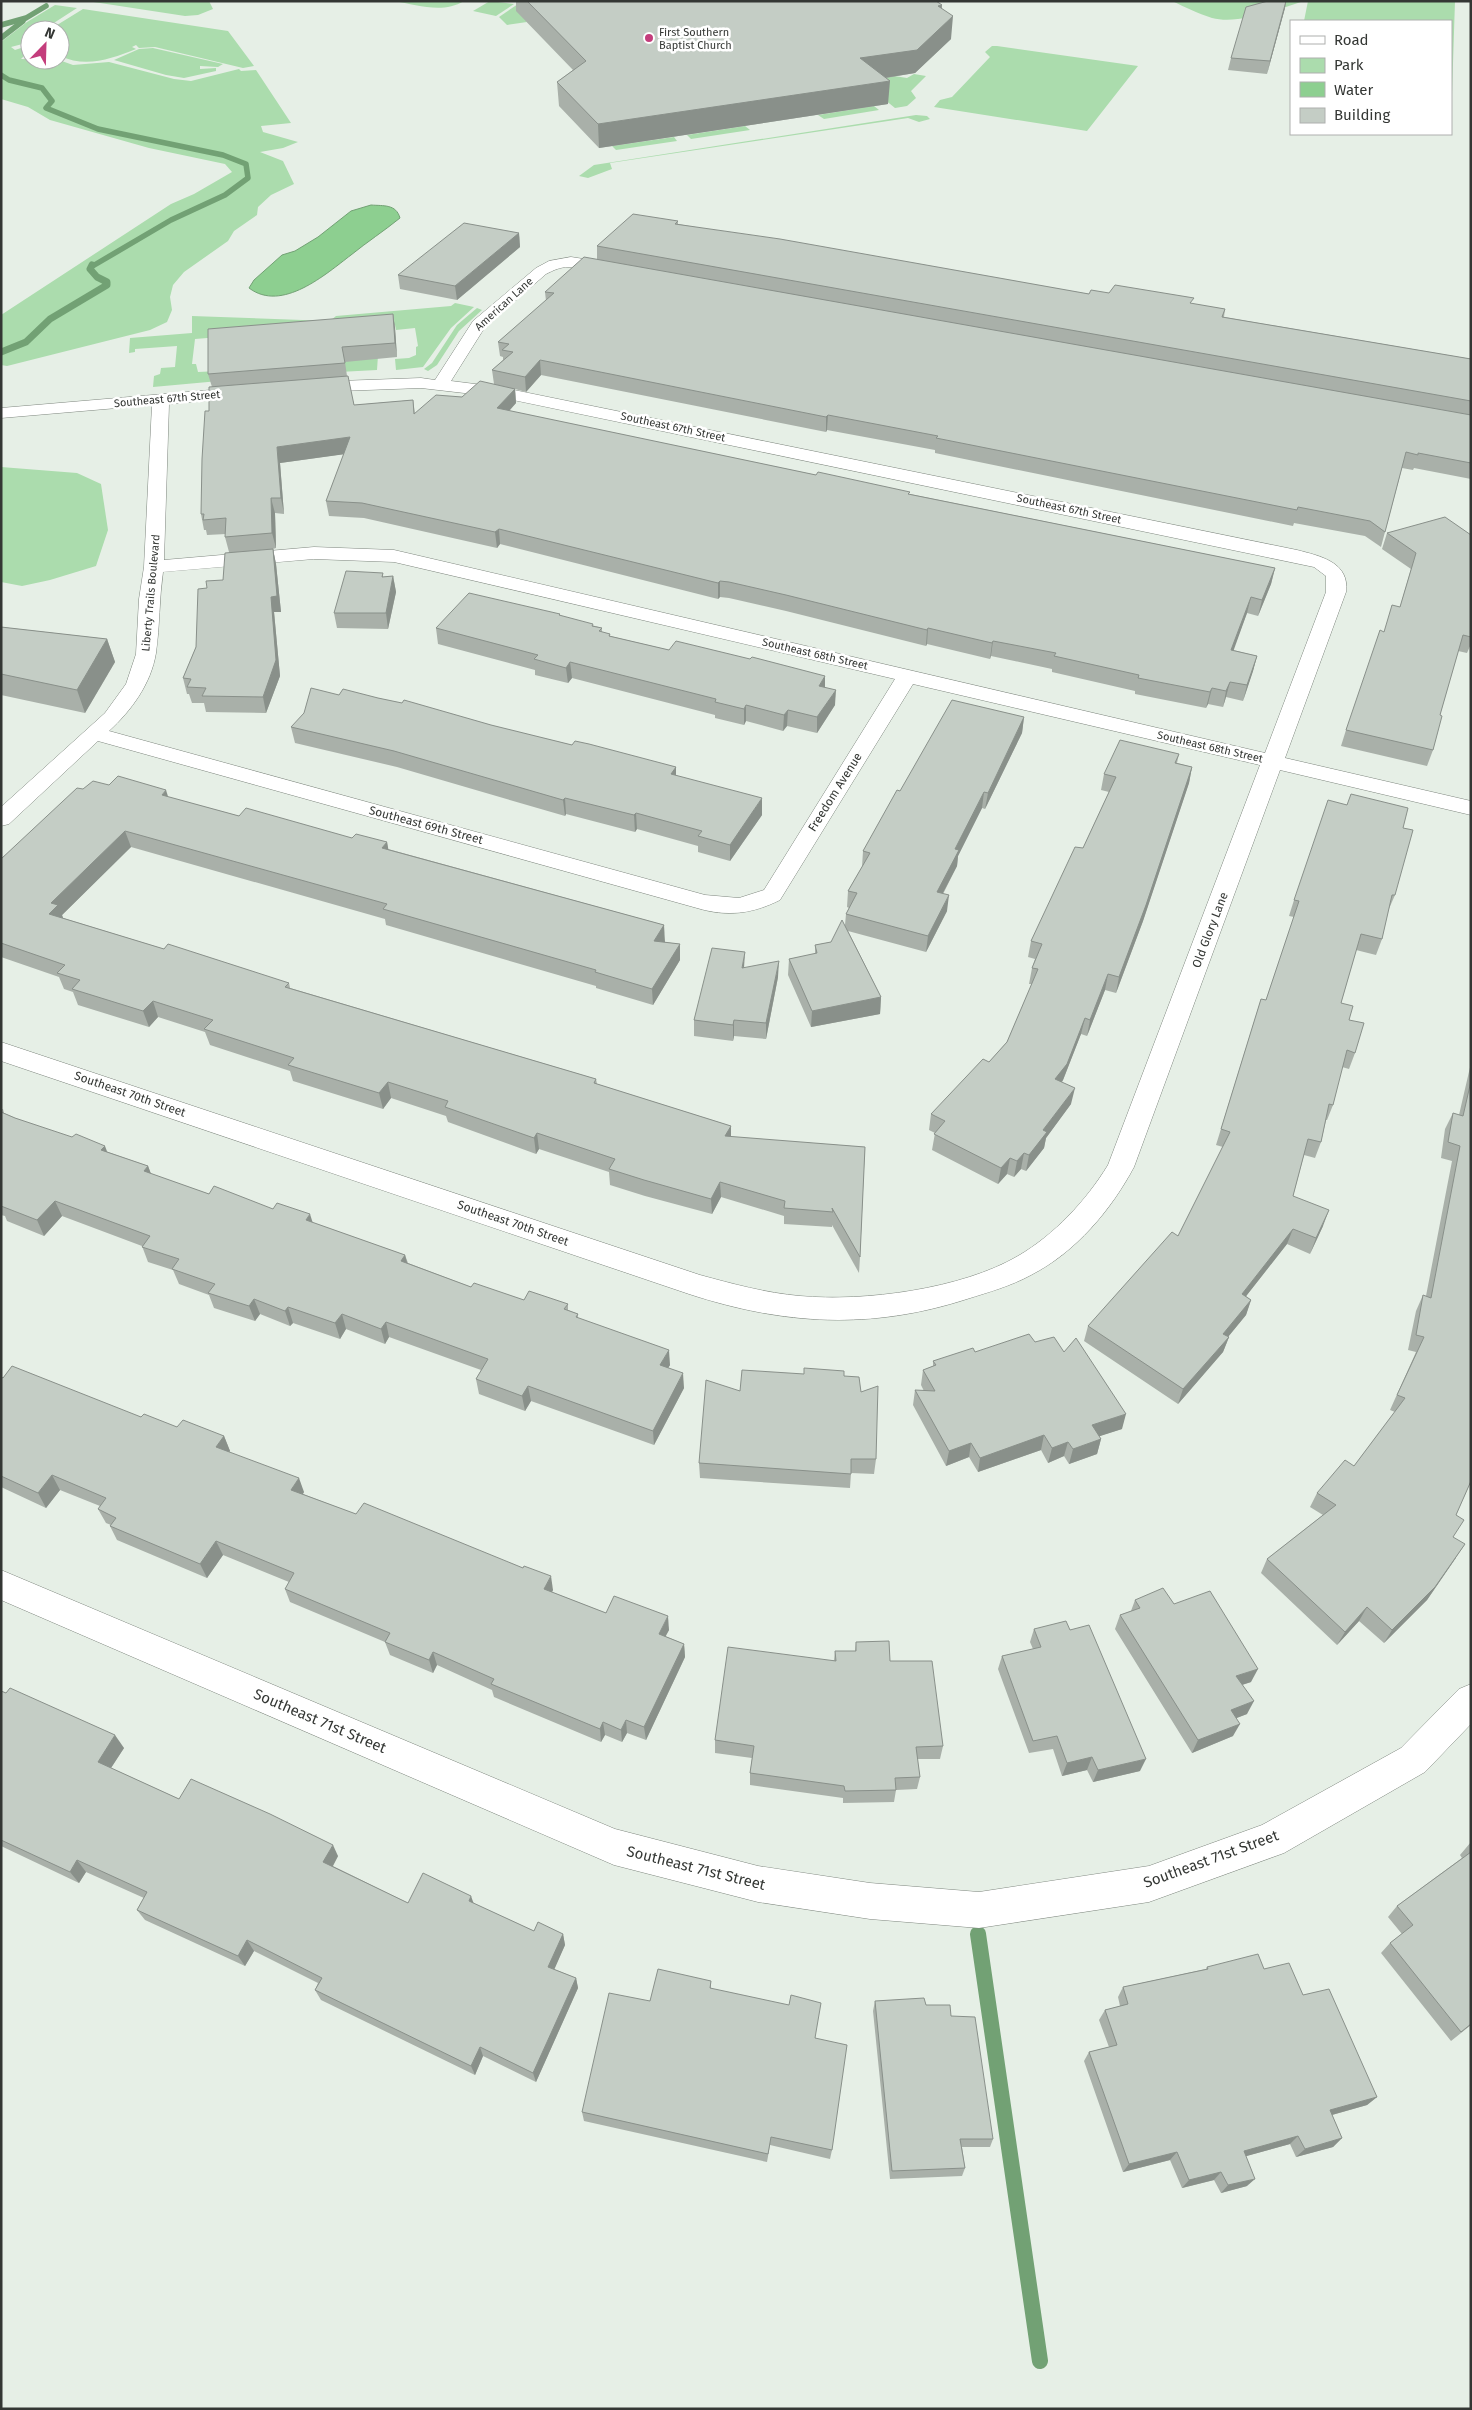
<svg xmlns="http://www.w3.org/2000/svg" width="1472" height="2410" viewBox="0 0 1472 2410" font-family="'Fira Sans',sans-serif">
<rect width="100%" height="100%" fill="#e6efe6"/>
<g fill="#abdcad">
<polygon points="87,1 209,1 213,9 198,15 185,16"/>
<path d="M394,1H464C443,14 417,5 394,1Z"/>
<polygon points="490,1 514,4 496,16 473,11"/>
<path d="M1172,1H1304C1279,9 1239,25 1212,18C1199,14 1185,7 1172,1Z"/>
<polygon points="1308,1 1455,1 1452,94 1451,21 1304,21"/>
<polygon points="518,4 527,22 507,25 499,17"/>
<polygon points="55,5 77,8 43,30 30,30 30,42 11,47 15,50 30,45 30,57 25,55 21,59 59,60 73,65 109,62 174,79 191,81 239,69 241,71 256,70 291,123 261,126 263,132 298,142 283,148 260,152 283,161 294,184 271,195 258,207 257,215 234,231 228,241 184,272 173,285 170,297 172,310 167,322 150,330 7,366 1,365 1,315 171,204 194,194 232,172 225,164 149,148 50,120 28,107 1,99 1,42 27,22"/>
<path d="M83,9L228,31L254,66L243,68L155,47L139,48L136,45L132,47L136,49C111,59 86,68 60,56V30H49Z"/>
<polygon points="992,46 997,46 1138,66 1087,131 934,107 940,100 952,97 990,57 985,52"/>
<polygon points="153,48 223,64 218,67 200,66 200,69 216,68 216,71 184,78 166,75 114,60 139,49"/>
<polygon points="875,73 907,78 914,74 926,76 911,91 916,98 907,106 895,108 863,82"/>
<polygon points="874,106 879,110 824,119 818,115"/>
<polygon points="916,115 927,116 930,119 919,122 908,118 610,163 612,169 588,178 579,176 594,165"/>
<polygon points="745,126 750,130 691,139 687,135"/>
<polygon points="674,137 677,141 616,150 612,146"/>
<polygon points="455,303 474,307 451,328 423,367 396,370 395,359 409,358 416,355 416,347 418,346 415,328 396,330 395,325 380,326 377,370 339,372 339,362 356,360 220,337 195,339 192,364 196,364 198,372 219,371 219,381 153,387 154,376 160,374 161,368 175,367 177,346 135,349 135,352 129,353 130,338 192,333 192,316 330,321 336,316 451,306"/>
<polygon points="477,308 482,310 459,331 437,365 428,371 424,369 432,363 457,325"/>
<polygon points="1,467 77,473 101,484 108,530 96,566 50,580 22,586 1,582"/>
</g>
<path fill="#8dcf90" stroke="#72a174" d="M371,205C384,206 396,204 400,218C384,231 367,242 351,255C326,274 282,313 249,288L254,280L282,255L295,251L318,237L351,211Z"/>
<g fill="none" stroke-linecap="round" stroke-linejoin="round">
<g stroke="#72a174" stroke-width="5.5">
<polyline points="1,25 26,18 46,6"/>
<polyline points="1,38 23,21"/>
<polyline points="1,75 9,80 42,88 52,101 46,108 98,129 223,155 246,164 248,178 225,195 171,220 91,267"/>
</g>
<polyline stroke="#72a174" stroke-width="7" points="1,352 26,342 50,319 107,285 107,282 97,277 90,269 92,265"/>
<polyline stroke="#72a174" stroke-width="16" points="978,1934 1040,2361"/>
<g stroke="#7f877f" stroke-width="1">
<g id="minor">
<path d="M571,257L616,264L624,269C616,279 582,266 569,267C560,267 554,270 546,274L485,327L451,381L499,387L1297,550C1320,556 1350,562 1346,592L1285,758L1471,801V815L1280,770L1134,1167C1111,1210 1076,1252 1031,1275C1011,1286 989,1292 967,1299C871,1330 784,1325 689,1294L1,1061V1042L700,1275C733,1284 766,1293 800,1296C864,1302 962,1289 1018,1256C1054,1235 1086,1201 1108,1165L1260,765L913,684L780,900C752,914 727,917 697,908L98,741L9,824L1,826V807L105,713L126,684L136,654L139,599L144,567L152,405L1,418V408L246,387L252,388L254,392L252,396L169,404L164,560L314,547L394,550L1265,753L1326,592V576L1314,567L499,397L421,388L312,392L306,391L304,387L306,383L312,382L421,378L435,380L473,321L536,268L549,261ZM314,559L394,562L895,679L764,890L739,898L705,895L109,731C131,711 151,684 156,653C160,626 159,599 163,572Z"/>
<polygon points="1,1570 615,1829 758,1866 870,1883 979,1892 1149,1866 1262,1825 1401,1748 1459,1689 1471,1684 1471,1724 1425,1772 1284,1853 1149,1902 979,1928 870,1919 758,1902 614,1865 1,1600"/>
</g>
</g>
<use href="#minor" fill="#fff" fill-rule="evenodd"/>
</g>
<g fill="#a9b0a9">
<polygon points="516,1 936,1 942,8 951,39 915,73 886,78 888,104 599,148 559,106 557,82 573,70 516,11"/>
<polygon points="1285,8 1267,74 1228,70 1231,58"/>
<polygon points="678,221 678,224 1089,294 1109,293 1192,304 1225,309 1224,317 1471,359 1471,479 1414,468 1413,470 1402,468 1381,547 1365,536 1294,523 1293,526 935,453 935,450 827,430 826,432 541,375 526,392 515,389 516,403 509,411 816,475 1275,568 1271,584 1258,616 1247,613 1233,650 1257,656 1253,671 1243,701 1226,697 1223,707 1208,704 1206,708 1135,694 1135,691 1052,672 1052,669 991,656 990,659 927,644 926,646 786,611 729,598 720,597 718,599 500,544 497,548 364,518 329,516 326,501 344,454 280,463 284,514 275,513 276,548 273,549 276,564 281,612 274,612 280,676 266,713 206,712 204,703 192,703 189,694 187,694 183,678 196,647 207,588 223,580 229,552 225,537 226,534 207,535 206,530 204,530 201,514 209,411 212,387 208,374 393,314 395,328 397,357 345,362 347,376 354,405 413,400 415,414 462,397 494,384 492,370 503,360 503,357 500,356 498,342 546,301 545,292 597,260 597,246"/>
<polygon points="519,233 520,247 457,300 400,289 398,275"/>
<polygon points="1387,533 1471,535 1471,644 1467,653 1458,651 1440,715 1433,750 1427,766 1341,746 1346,730 1384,632 1400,607 1411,569 1382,549"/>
<polygon points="383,573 383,577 393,576 396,592 388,629 337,628 334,613"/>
<polygon points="560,616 602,628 602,632 610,634 610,636 825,687 835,705 817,733 787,726 783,731 746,721 744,725 715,718 715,715 572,678 568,683 535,675 535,670 438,644 436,628"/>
<polygon points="1,627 107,639 115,662 85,713 1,695"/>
<polygon points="339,695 378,698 572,745 676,767 676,775 762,815 730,861 698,852 698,846 637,829 635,832 566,814 565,816 397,767 295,743 291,727"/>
<polygon points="1024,717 1022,733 985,809 982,808 958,856 957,866 943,894 947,911 926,952 848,931 881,997 880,1014 811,1027 788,975 789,959 815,954 815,945 831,942 845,925 846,914 849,908 847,907 848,891 862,867 863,851 900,791"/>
<polygon points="1179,754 1177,763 1192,767 1189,783 1143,921 1116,993 1105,990 1087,1036 1081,1034 1063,1080 1062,1082 1071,1104 1046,1138 1044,1148 1026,1171 1021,1169 1014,1177 1007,1174 998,1184 932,1150 935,1133 929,1130 931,1114 989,1062 1007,1042 1032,984 1029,984 1032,968 1035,959 1028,957 1031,941 1083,848 1109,792 1101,790 1104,774"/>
<polygon points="83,789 168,797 239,816 352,838 387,842 388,849 664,925 664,942 680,944 680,960 653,1005 596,988 596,986 386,925 385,919 131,847 62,915 63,918 164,949 289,983 290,988 596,1079 597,1084 731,1126 731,1137 865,1147 860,1257 859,1273 832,1225 832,1227 784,1224 784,1216 721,1197 712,1214 645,1196 610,1185 609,1172 539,1149 536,1154 448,1122 446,1116 391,1098 383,1109 293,1081 290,1071 210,1045 205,1032 158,1017 149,1027 78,1005 73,992 64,989 59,977 1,957 1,859"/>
<polygon points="1347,805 1403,828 1395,895 1388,911 1382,939 1376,955 1356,950 1341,1003 1349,1020 1355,1053 1349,1069 1342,1067 1333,1105 1327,1120 1326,1120 1321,1142 1315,1158 1304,1155 1293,1196 1323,1226 1310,1254 1287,1244 1246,1296 1251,1300 1246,1315 1228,1337 1229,1337 1223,1352 1178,1404 1084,1341 1088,1326 1178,1236 1223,1147 1216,1145 1261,999 1266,1000 1294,917 1289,916 1294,900"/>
<polygon points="778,977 766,1039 734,1036 733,1041 694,1036 694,1020"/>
<polygon points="1471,1063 1471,1481 1456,1515 1453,1537 1456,1558 1427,1600 1384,1643 1359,1621 1337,1645 1261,1573 1267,1559 1323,1515 1310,1507 1317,1493 1354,1466 1395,1412 1390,1410 1416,1352 1408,1350 1416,1311 1423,1295 1426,1296 1452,1161 1441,1158 1445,1129 1453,1113 1459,1115"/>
<polygon points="1,1109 3,1109 4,1113 15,1118 108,1152 148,1166 151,1174 209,1194 273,1209 405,1255 408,1263 471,1287 524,1300 568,1304 568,1310 578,1314 578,1318 670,1365 668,1368 684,1388 654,1445 531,1401 525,1411 479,1394 476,1379 481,1370 389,1337 385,1344 346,1329 340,1339 293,1323 290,1326 260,1314 255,1321 214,1308 209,1295 179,1284 173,1270 148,1262 142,1246 62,1216 44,1236 7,1221 5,1216 1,1215"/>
<polygon points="1035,1342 1064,1352 1122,1429 1099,1436 1101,1439 1097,1454 1069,1464 1064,1456 1048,1463 1041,1450 978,1472 969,1457 946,1466 913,1405 915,1390 924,1391 921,1385 923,1370 933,1366 933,1361 975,1352"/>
<polygon points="844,1376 861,1392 876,1459 874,1474 851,1473 850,1488 700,1478 699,1463 740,1391"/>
<polygon points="1,1377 141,1417 177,1427 224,1436 230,1451 229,1452 304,1492 303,1494 553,1590 552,1592 606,1613 669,1630 665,1636 684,1644 685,1657 646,1740 627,1733 622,1742 605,1735 601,1742 494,1697 492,1690 437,1665 433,1673 390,1655 385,1642 290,1602 285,1589 289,1582 223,1555 207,1578 117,1540 110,1526 111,1525 106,1523 98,1509 100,1506 60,1490 46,1508 1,1487"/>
<polygon points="1135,1600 1174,1604 1251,1682 1242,1685 1247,1714 1236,1718 1233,1736 1192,1753 1115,1629 1120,1615 1131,1611"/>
<polygon points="1034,1629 1070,1630 1140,1771 1093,1782 1087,1770 1062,1776 1053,1749 1029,1753 998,1669 1002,1656 1033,1649 1030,1642"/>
<polygon points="856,1642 890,1661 943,1746 940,1759 917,1759 920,1777 917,1789 896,1790 894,1802 843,1803 843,1798 750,1785 750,1773 752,1758 715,1753 715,1740 834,1660 835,1651 855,1651"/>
<polygon points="1,1691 124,1748 111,1768 179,1799 338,1856 333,1866 408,1903 473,1903 534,1931 563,1934 565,1945 554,1969 576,1978 578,1988 536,2082 483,2056 475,2075 321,2000 315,1990 318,1983 254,1951 245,1966 145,1920 137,1910 144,1898 86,1872 79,1883 1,1846"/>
<polygon points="1471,1842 1471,2025 1451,2041 1381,1953 1390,1943 1402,1934 1388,1917 1397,1906 1462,1858 1460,1855"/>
<polygon points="1207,1967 1264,1969 1303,1995 1377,2097 1367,2105 1332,2115 1342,2138 1333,2147 1296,2157 1290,2144 1246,2156 1247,2186 1221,2193 1214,2180 1182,2188 1170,2160 1123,2172 1084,2061 1089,2052 1109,2047 1099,2020 1105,2010 1120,2006 1118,1997 1123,1987 1206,1969"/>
<polygon points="711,1981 711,1988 816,2038 832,2150 830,2159 770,2145 767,2162 584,2121 582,2112 650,2001"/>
<polygon points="875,2001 926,2005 951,2016 993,2139 990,2147 962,2147 965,2168 962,2176 890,2179 873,2011"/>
</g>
<g fill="#89908a">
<polygon points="1286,1 1285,8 1267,74 1270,61"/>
<polygon points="942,5 940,28 953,16 951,39 915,73 859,82 860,58 938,6"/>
<polygon points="890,81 888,104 599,148 598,124"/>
<polygon points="519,233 520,247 457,300 455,286"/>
<polygon points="393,314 395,328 397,357 395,343"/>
<polygon points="540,360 541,375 526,392 525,377"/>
<polygon points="515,389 516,403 498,423 497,408"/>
<polygon points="828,415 827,430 826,432 826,417"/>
<polygon points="350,437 353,453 280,463 284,514 281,498 277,447"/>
<polygon points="271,498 275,513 276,548 272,533"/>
<polygon points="499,529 500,544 497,548 495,532"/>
<polygon points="273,549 276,564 281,612 274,612 280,676 266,713 263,697 271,597"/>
<polygon points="1275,568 1271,584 1258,616 1262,600"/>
<polygon points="393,576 396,592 388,629 386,613"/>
<polygon points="720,581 720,597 718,599 718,583"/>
<polygon points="1251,597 1247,613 1228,666 1231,650"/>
<polygon points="928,628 927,644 926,646 927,630"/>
<polygon points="107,639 115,662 85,713 77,690"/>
<polygon points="993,641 991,656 990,659 992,643"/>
<polygon points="1257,656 1253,671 1243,701 1247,685"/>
<polygon points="570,662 572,678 568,683 566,668"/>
<polygon points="825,676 825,692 819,686"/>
<polygon points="1230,682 1226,697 1223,707 1226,691"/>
<polygon points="1212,688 1208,704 1206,708 1210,692"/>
<polygon points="836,690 835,705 817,733 817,717"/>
<polygon points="746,705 746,721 744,725 744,709"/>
<polygon points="788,710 787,726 783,731 784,715"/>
<polygon points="1024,717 1022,733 985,809 988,793"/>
<polygon points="676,767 676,783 671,774"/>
<polygon points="1192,767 1189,783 1143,921 1116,993 1119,977"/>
<polygon points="166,790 171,806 162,795"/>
<polygon points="984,792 982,808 958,856 957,866 935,908 937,892 955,849"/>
<polygon points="565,798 566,814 565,816 563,800"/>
<polygon points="762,798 762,815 730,861 730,845"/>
<polygon points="636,813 637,829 635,832 634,815"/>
<polygon points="125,831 131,847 62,915 64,921 49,914 51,903"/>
<polygon points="387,842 390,858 382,848"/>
<polygon points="949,895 947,911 926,952 928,936"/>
<polygon points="664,925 665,942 654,957 654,941"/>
<polygon points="680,944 680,960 653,1005 652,989"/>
<polygon points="745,952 744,968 742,968"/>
<polygon points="779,961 778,977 766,1039 766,1023"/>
<polygon points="1108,974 1105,990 1087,1036 1090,1020"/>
<polygon points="881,997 880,1014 811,1027 812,1011"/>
<polygon points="153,1001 158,1017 149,1027 143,1011"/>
<polygon points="1085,1018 1081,1034 1063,1080 1052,1095 1055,1079"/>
<polygon points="734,1020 734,1036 733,1041 733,1025"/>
<polygon points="388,1082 391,1098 383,1109 379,1093"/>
<polygon points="1075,1088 1071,1104 1046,1138 1044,1148 1026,1171 1029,1155 1043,1130"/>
<polygon points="731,1126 731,1142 725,1136"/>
<polygon points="537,1133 539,1149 536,1154 534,1138"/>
<polygon points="105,1146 111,1162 101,1150"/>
<polygon points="1024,1153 1021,1169 1014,1177 1017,1161"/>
<polygon points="1010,1158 1007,1174 998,1184 1001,1168"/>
<polygon points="148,1166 154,1182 144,1171"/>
<polygon points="720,1182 721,1197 712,1214 711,1199"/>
<polygon points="55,1201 62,1216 44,1236 37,1220"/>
<polygon points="1329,1210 1323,1226 1310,1254 1316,1238"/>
<polygon points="310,1214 315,1230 306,1220"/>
<polygon points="1293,1229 1287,1244 1236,1309 1242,1294"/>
<polygon points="405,1255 409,1270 401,1261"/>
<polygon points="254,1299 260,1314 255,1321 249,1306"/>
<polygon points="1251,1300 1246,1315 1218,1349 1223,1334"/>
<polygon points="288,1307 293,1323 290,1326 285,1311"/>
<polygon points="342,1314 346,1329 340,1339 335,1323"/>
<polygon points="386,1322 389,1337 385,1344 381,1329"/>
<polygon points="1229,1337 1223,1352 1178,1404 1183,1389"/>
<polygon points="669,1350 670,1365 661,1380 660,1365"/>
<polygon points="683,1373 684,1388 654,1445 653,1431"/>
<polygon points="528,1386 531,1401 525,1411 522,1396"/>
<polygon points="1126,1414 1122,1429 1088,1440 1092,1425"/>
<polygon points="1044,1435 1041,1450 978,1472 980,1458"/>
<polygon points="224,1436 230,1451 222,1462 216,1447"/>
<polygon points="1101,1439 1097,1454 1069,1464 1073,1449"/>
<polygon points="1068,1442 1064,1456 1048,1463 1052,1448"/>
<polygon points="971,1443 969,1457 946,1466 949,1451"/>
<polygon points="52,1475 60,1490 46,1508 38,1493"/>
<polygon points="299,1478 304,1492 296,1504 291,1490"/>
<polygon points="216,1541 223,1555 207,1578 200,1564"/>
<polygon points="1465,1544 1427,1600 1384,1643 1392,1630"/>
<polygon points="551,1576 553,1590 546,1602 544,1589"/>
<polygon points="1367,1607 1359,1621 1337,1645 1345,1632"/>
<polygon points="668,1616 669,1630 660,1647 659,1634"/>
<polygon points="684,1644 685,1657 646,1740 644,1727"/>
<polygon points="433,1652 437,1665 433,1673 429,1660"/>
<polygon points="1258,1669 1251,1682 1229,1689 1236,1676"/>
<polygon points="1254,1701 1247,1714 1224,1723 1231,1710"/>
<polygon points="626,1720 627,1733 622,1742 621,1730"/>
<polygon points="603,1722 605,1735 601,1742 600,1729"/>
<polygon points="1240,1724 1233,1736 1192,1753 1198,1740"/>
<polygon points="115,1735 124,1748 107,1774 98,1762"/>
<polygon points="1092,1757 1087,1770 1062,1776 1067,1763"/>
<polygon points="1146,1759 1140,1771 1093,1782 1098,1770"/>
<polygon points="333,1845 338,1856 329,1873 323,1862"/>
<polygon points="77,1860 86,1872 79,1883 70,1872"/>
<polygon points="471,1896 475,1907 469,1901"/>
<polygon points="563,1934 565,1945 551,1977 548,1967"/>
<polygon points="247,1940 254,1951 245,1966 238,1956"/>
<polygon points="576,1978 578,1988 536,2082 533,2073"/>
<polygon points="480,2047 483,2056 475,2075 471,2066"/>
<polygon points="1377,2097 1367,2105 1321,2118 1330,2110"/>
<polygon points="1298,2136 1290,2144 1236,2159 1244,2151"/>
<polygon points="1342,2138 1333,2147 1296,2157 1305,2149"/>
<polygon points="1177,2152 1170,2160 1123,2172 1129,2164"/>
<polygon points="1221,2172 1214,2180 1182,2188 1189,2180"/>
<polygon points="1255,2179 1247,2186 1221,2193 1228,2185"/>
</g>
<g fill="#c4cdc5" stroke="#89908a">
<polygon points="527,1 936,1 942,5 938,6 953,16 917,50 860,58 890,81 598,124 557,82 586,61"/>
<polygon points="1268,1 1286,1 1270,61 1231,58 1246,7"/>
<polygon points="633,214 678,221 675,224 780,239 1089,294 1091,290 1109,293 1115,285 1194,298 1190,303 1225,309 1222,317 1471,359 1471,401 597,246"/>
<polygon points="464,223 519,233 455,286 398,275"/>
<polygon points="584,257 1471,415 1471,463 1418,453 1418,455 1406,452 1385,532 1370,521 1298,507 1297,510 936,438 938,436 828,415 826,417 540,360 525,377 492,370 513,352 502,350 509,344 498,342 554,293 545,292"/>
<polygon points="393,314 395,343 342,347 345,363 208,374 208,329"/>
<polygon points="348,376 354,405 413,400 414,414 436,395 462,397 480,381 515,389 497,408 816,475 818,472 910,492 908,494 1275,568 1262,600 1251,597 1231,650 1257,656 1247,685 1230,682 1226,691 1212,688 1210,692 1138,678 1139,675 1054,656 1056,653 993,641 992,643 928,628 927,630 786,595 729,582 720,581 718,583 499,529 495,532 362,503 326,501 350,437 277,447 281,498 271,498 272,533 225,537 226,518 203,520 204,514 201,514 202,459 205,411 209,411 209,387"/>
<polygon points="1445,517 1471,535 1471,637 1463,635 1440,715 1442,716 1433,750 1346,730 1380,630 1384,632 1392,605 1400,607 1416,553 1387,533"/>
<polygon points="273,549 277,596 271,597 276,660 263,697 202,696 206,688 187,687 191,679 183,678 196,647 198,589 207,588 206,581 223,580 225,553"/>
<polygon points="346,571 383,573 382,577 393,576 386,613 334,613"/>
<polygon points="469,593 560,614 559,615 593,624 592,626 602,628 599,631 610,634 609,636 669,650 676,641 750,659 752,657 825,676 819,686 836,690 817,717 788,710 784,715 746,705 744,709 715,702 716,699 570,662 566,668 534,659 538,655 436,628"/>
<polygon points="1,627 107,639 77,690 1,674"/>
<polygon points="311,688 339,695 343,689 378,698 402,703 404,700 491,725 572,745 575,741 589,744 676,767 671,774 762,798 730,845 698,836 702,831 636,813 634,815 565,798 563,800 394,751 291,727 304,713"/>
<polygon points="952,700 1024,717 988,793 984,792 955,849 959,850 937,892 949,895 928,936 846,914 857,893 848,891 870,853 863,851 897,790 900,791"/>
<polygon points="1120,740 1179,754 1175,763 1192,767 1146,905 1119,977 1108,974 1090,1020 1085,1018 1067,1064 1055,1079 1075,1088 1043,1130 1047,1132 1029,1155 1024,1153 1017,1161 1010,1158 1001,1168 934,1134 945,1121 931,1114 983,1059 989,1062 1007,1042 1038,969 1032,968 1042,944 1031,941 1075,847 1083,848 1116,777 1104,774"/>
<polygon points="118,776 166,790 162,795 239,816 246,808 352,838 356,834 387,842 382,848 664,925 654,941 680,944 652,989 595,972 596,970 383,909 387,904 125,831 51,903 58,905 49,914 164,949 168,944 289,983 285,987 596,1079 594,1083 731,1126 725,1136 865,1147 860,1257 832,1208 833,1212 784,1208 785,1201 720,1182 711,1199 644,1180 609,1169 615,1159 537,1133 534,1138 445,1107 448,1101 388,1082 379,1093 288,1065 294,1058 204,1029 213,1020 153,1001 143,1011 72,989 80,980 57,973 65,965 1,943 1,859 77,788 83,789 93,781 109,785"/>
<polygon points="1351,794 1408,808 1403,828 1413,830 1395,895 1392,895 1382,939 1361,934 1341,1003 1353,1006 1349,1020 1364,1023 1355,1053 1347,1050 1333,1105 1329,1104 1321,1142 1308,1139 1293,1196 1329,1210 1316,1238 1293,1229 1242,1294 1251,1300 1223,1334 1229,1337 1183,1389 1088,1326 1172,1232 1178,1236 1230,1132 1221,1129 1261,999 1266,1000 1299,901 1294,900 1328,800 1347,805"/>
<polygon points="842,920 881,997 812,1011 789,959 817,953 815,945 831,942"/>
<polygon points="712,948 745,952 742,968 779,961 766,1023 734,1020 733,1025 694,1020"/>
<polygon points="1471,1081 1471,1481 1456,1515 1464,1520 1453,1537 1465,1544 1435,1587 1392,1630 1367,1607 1345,1632 1267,1559 1336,1505 1317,1493 1345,1460 1354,1466 1405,1398 1397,1395 1424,1337 1416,1335 1423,1295 1431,1298 1460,1146 1448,1142 1453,1113 1463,1116"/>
<polygon points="1,1112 15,1118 72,1137 76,1134 105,1146 101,1150 148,1166 144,1171 209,1194 214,1186 273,1209 277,1203 310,1214 306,1220 405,1255 401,1261 471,1287 474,1283 524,1300 529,1291 568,1304 564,1309 578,1314 576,1317 669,1350 660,1365 683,1373 653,1431 528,1386 522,1396 476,1379 488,1359 386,1322 381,1329 342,1314 335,1323 288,1307 285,1311 254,1299 249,1306 208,1293 215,1284 172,1269 179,1259 142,1247 150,1236 55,1201 37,1220 1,1206"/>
<polygon points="1029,1334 1035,1342 1054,1337 1064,1352 1076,1338 1126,1414 1092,1425 1101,1439 1073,1449 1068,1442 1052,1448 1044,1435 980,1458 971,1443 949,1451 915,1390 935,1391 923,1370 936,1365 933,1361 973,1348 975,1352"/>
<polygon points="12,1366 141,1417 144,1414 177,1427 183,1420 224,1436 216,1447 299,1478 291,1490 356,1514 364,1503 523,1568 524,1566 551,1576 544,1589 606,1613 614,1596 668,1616 659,1634 684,1644 644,1727 626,1720 621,1730 603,1722 600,1729 491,1684 494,1679 433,1652 429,1660 385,1642 390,1633 285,1589 294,1573 216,1541 200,1564 110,1526 116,1518 98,1509 106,1498 52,1475 38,1493 1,1476 1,1377 3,1378"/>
<polygon points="804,1368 844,1371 844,1376 859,1377 861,1392 878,1386 876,1459 851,1459 851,1474 699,1463 706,1380 740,1391 742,1370 804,1374"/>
<polygon points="1163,1588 1174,1604 1210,1591 1258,1669 1236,1676 1254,1701 1231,1710 1240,1724 1198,1740 1120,1615 1140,1608 1135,1600"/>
<polygon points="1066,1621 1070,1630 1089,1625 1146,1759 1098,1770 1092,1757 1067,1763 1057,1736 1033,1741 1002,1656 1041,1647 1034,1629"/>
<polygon points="889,1641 890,1661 932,1661 943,1746 916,1747 920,1777 895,1778 896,1790 845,1791 844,1786 750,1773 754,1746 715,1740 728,1647 836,1661 835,1651 856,1651 856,1642"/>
<polygon points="10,1688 115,1735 98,1762 179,1799 191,1779 270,1814 333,1845 323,1862 408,1903 423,1873 471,1896 469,1901 534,1931 538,1922 563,1934 548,1967 576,1978 533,2073 480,2047 471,2066 315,1990 322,1978 247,1940 238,1956 137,1910 147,1892 77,1860 70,1872 1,1840 1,1691 6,1693"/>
<polygon points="1471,1852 1471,2024 1461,2032 1390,1943 1413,1925 1397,1906"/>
<polygon points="1258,1954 1264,1969 1289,1963 1303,1995 1329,1989 1377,2097 1330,2110 1342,2138 1305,2149 1298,2136 1244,2151 1255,2179 1228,2185 1221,2172 1189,2180 1177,2152 1129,2164 1089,2052 1117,2045 1105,2010 1128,2004 1123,1987 1208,1969 1207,1967"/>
<polygon points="658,1969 711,1981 710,1988 789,2005 791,1995 821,2003 815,2038 847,2045 832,2150 771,2137 768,2154 582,2112 609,1993 650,2001"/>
<polygon points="924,1998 926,2005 950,2005 951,2016 975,2017 993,2139 960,2139 965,2168 892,2171 875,2001"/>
</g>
<circle fill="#c43d7c" stroke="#fff" stroke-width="2" cx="649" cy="38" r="5"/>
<g text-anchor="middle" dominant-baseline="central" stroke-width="5" stroke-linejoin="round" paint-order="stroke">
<g font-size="11" fill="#343734" stroke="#fff" text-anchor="start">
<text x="659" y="32">First Southern<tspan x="659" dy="13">Baptist Church</tspan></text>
</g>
<g font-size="11" fill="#343734" stroke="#fff">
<text transform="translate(504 304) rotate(-42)">American Lane</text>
<text transform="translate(167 399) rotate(-5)">Southeast 67th Street</text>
<text transform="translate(673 427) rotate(12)">Southeast 67th Street</text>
<text transform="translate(1069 509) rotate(12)">Southeast 67th Street</text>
<text transform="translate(151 593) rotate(-85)">Liberty Trails Boulevard</text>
<text transform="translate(815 654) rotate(13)">Southeast 68th Street</text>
<text transform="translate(1210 747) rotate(13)">Southeast 68th Street</text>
</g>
<g font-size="12" fill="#343734" stroke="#fff">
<text transform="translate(835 792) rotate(-58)">Freedom Avenue</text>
<text transform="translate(426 825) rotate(15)">Southeast 69th Street</text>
<text transform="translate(1210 930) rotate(-69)">Old Glory Lane</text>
<text transform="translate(130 1094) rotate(19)">Southeast 70th Street</text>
<text transform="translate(513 1223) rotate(19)">Southeast 70th Street</text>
</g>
<g font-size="15" fill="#343734" stroke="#fff">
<text transform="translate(320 1721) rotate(23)">Southeast 71st Street</text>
<text transform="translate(1211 1859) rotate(-20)">Southeast 71st Street</text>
<text transform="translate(696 1868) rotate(14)">Southeast 71st Street</text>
</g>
</g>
<rect width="1472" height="2410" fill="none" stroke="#343734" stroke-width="5"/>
<rect x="1290" y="20" width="162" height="115" fill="#ffffff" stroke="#aeafae"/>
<rect x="1300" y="36" width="25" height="8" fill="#ffffff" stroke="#aeafae"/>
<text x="1334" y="45" font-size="15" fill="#343734">Road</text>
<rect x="1300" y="58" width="25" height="15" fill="#abdcad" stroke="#aeafae"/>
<text x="1334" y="70" font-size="15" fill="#343734">Park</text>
<rect x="1300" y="82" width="25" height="15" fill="#8dcf90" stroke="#aeafae"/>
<text x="1334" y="95" font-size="15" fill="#343734">Water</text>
<rect x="1300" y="108" width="25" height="15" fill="#c4cdc5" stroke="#aeafae"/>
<text x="1334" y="120" font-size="15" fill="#343734">Building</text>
<g transform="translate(45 45) rotate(23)"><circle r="24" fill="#ffffff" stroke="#aeafae"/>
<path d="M0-4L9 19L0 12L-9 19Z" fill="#c43d7c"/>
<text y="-8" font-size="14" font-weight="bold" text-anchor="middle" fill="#343734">N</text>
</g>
</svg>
